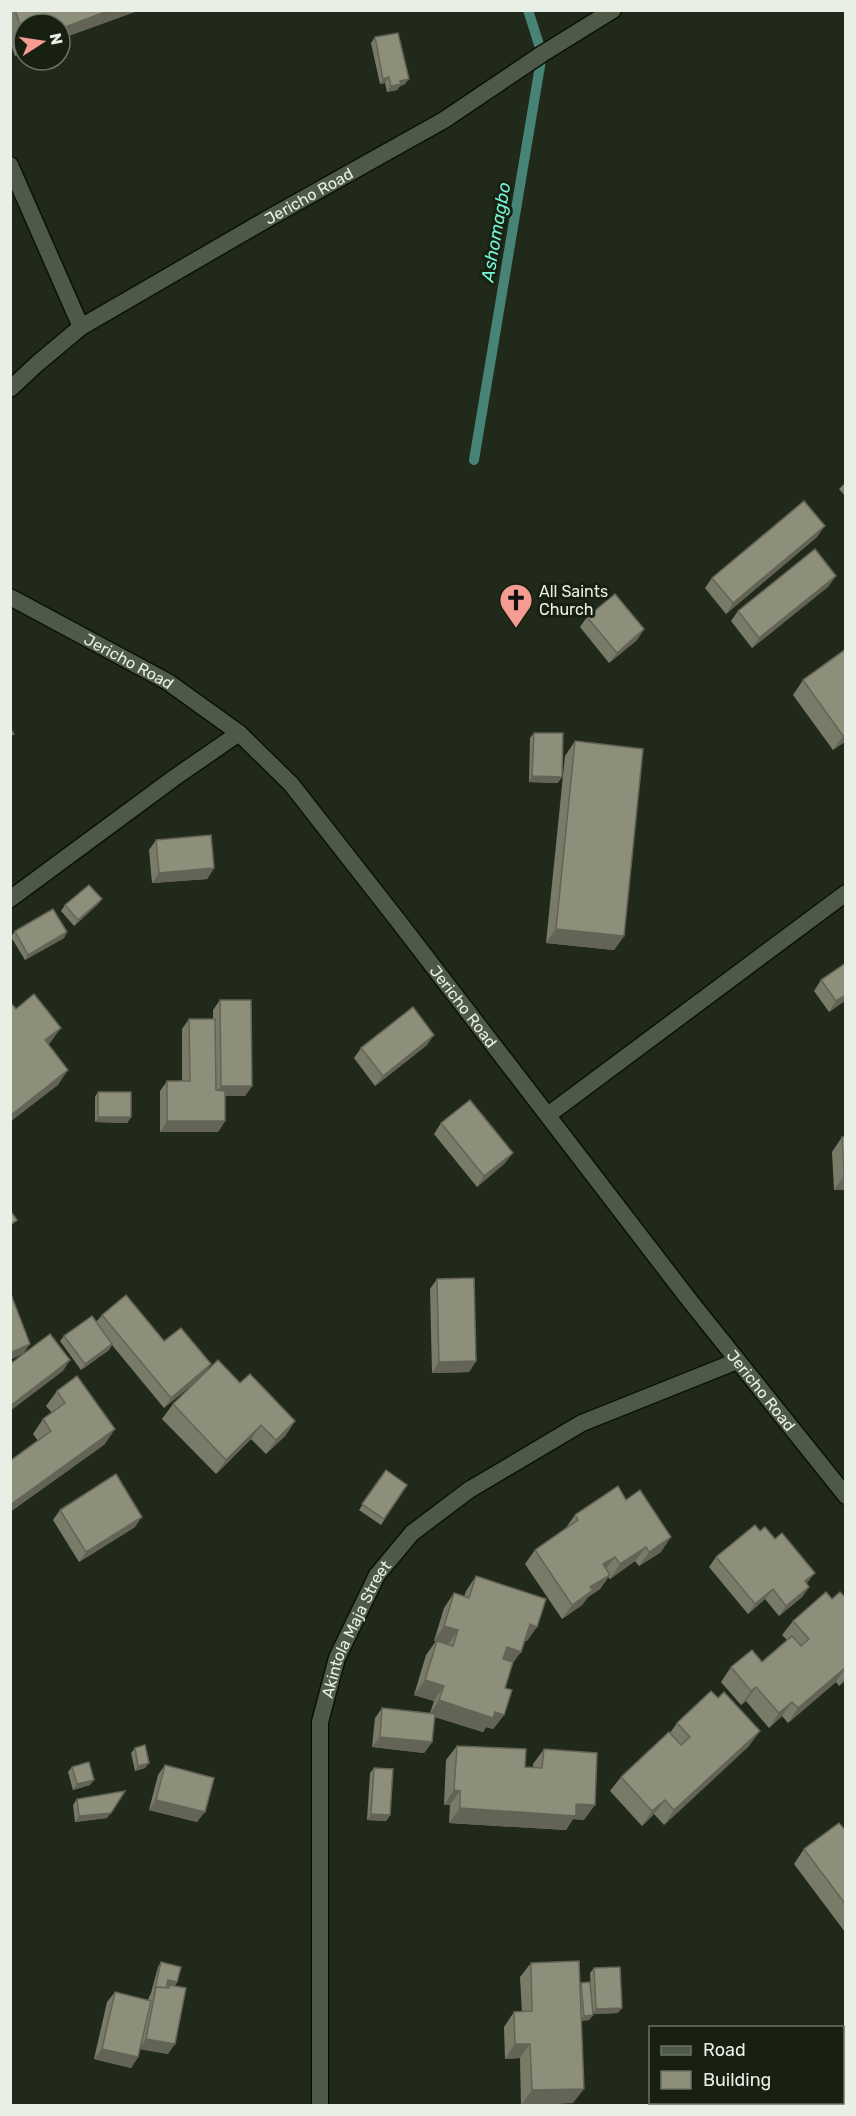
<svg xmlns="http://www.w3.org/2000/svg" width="856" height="2116" viewBox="0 0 856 2116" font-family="Rubik,sans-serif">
<rect width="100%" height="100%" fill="#212a1a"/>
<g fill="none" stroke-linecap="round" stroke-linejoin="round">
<polyline stroke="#478476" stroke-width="10" points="474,460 542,54 528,10"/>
<g stroke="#0a1205" stroke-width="19">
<g id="minor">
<polyline points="10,165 81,327"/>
<polyline points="10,899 174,778 239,733"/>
<polyline points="548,1115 846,893"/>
<path id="s1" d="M320,2106V1722L337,1658L377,1575L412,1533L469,1490L582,1423L737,1361"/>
</g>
</g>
<g stroke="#0a1205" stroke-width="19">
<g id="tertiary">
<path id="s2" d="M10,389L38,363L81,327L269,218L444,120L542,54L613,10"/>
<path id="s3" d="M10,597L168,682L239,733L291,784L399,922L690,1301L846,1496"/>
</g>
</g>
<use href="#minor" stroke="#4f5948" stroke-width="16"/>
<use href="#tertiary" stroke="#4f5948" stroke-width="16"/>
</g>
<g fill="#797b69">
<polygon points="10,10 140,10 60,39 60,24 24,24 24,52 15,56 10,42"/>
<polygon points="375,37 405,84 400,86 397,90 387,92 385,83 380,84 371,43"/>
<polygon points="846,482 846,497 839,489"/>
<polygon points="817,537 726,614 705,588 712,578"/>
<polygon points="829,586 752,648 731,621 738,611"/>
<polygon points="587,617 644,629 637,640 609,663 580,627"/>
<polygon points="846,649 846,741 833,750 793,695 803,680"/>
<polygon points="534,733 558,783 529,782 530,738"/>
<polygon points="575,741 624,936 614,950 546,943 565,756"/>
<polygon points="156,840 214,868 207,879 152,883 149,850"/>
<polygon points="102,899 98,904 74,926 61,911 65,905"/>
<polygon points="15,931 67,932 64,938 25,960 11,937"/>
<polygon points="821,980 846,1000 829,1012 814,991"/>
<polygon points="220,1000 252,1086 245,1096 225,1096 225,1121 218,1132 160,1132 160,1091 167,1081 182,1081 182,1029 189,1019 213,1019 213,1010"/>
<polygon points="427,1045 375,1086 354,1058 361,1048"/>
<polygon points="98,1092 131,1117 127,1123 95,1122 95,1097"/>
<polygon points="441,1123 505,1163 477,1187 434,1134"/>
<polygon points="842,1137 846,1190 834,1190 832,1152"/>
<polygon points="437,1279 476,1361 469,1372 432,1373 430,1289"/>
<polygon points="102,1315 164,1341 211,1364 207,1370 240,1383 295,1421 285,1436 266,1454 251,1439 216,1474 162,1419 173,1404 194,1383 164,1408 112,1345 109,1350 81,1370 60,1341 64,1336 96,1322"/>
<polygon points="57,1391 105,1444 10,1512 10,1461 38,1441 33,1434 43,1419 52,1413 46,1406"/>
<polygon points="386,1470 407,1485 381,1525 359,1510"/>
<polygon points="60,1510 135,1527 79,1562 53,1520"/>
<polygon points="575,1515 661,1552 639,1566 635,1561 610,1579 608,1577 600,1589 588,1597 582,1605 562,1619 525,1564 535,1550 565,1529"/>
<polygon points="716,1557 807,1584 809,1587 802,1597 779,1616 765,1599 748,1614 709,1567"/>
<polygon points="476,1576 527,1641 525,1641 512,1664 505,1688 504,1715 493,1729 486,1727 483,1732 435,1717 432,1742 424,1753 372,1747 375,1718 382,1708 430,1713 434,1701 414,1695 426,1655 436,1641 434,1641 444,1608 454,1593 464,1597 466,1591"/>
<polygon points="846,1598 846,1680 839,1686 836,1682 788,1723 782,1716 769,1728 746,1701 741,1705 721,1682 731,1667 762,1662 787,1640 782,1635 793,1621 832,1599"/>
<polygon points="677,1723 749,1746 664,1825 654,1814 642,1826 610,1791 621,1777 670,1733"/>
<polygon points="457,1746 525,1767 533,1767 533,1764 544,1749 584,1820 573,1819 566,1830 449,1823 450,1805 444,1805 446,1760"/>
<polygon points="135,1748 145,1768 135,1771 131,1753"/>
<polygon points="165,1765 197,1822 149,1810 158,1775"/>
<polygon points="72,1767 90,1785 73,1790 68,1772"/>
<polygon points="374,1768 390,1815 386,1821 367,1820 370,1773"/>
<polygon points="77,1799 107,1818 75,1822 73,1805"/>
<polygon points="846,1831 846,1932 845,1932 794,1864 804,1849"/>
<polygon points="161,1962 175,1986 168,2054 140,2049 138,2057 131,2068 94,2059 107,2002 115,1992 148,2000 149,1997 151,1993 158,1967"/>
<polygon points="531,1963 580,1985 581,1983 591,1994 590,1973 594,1968 618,2013 593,2014 589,2020 581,2021 573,2103 521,2105 520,2058 505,2059 504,2027 514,2012 522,2012 520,1977"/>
</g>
<g fill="#636455">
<polygon points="110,10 140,10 60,39 60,29"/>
<polygon points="24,43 24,52 15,56"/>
<polygon points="389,77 385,83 380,84 383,79"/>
<polygon points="409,79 405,84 400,86 397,90 387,92 391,86 400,81"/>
<polygon points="825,526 817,537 726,614 733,603"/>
<polygon points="836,576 829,586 752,648 759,638"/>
<polygon points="644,629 637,640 609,663 617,653"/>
<polygon points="846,734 846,741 833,750 843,736"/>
<polygon points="532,776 562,777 558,783 529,782"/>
<polygon points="214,868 207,879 152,883 159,873"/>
<polygon points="102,899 98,904 74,926 78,920"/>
<polygon points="556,929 624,936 614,950 546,943"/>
<polygon points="67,932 64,938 25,960 28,955"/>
<polygon points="846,995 846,1000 829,1012 836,1001"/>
<polygon points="61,1028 50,1043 34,1055 45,1040"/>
<polygon points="434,1035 427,1045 375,1086 383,1076"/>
<polygon points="68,1070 58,1085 10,1122 10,1116 11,1115"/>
<polygon points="221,1086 252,1086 245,1096 214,1096"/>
<polygon points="98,1117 131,1117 127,1123 95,1122"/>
<polygon points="167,1121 225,1121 218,1132 160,1132"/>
<polygon points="513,1153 505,1163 477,1187 484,1176"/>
<polygon points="844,1176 846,1176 846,1190 834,1190"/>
<polygon points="30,1344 23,1354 10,1360 10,1353"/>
<polygon points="112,1344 109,1350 81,1370 85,1364"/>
<polygon points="70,1360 63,1371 10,1411 10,1406"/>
<polygon points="476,1361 469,1372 432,1373 439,1362"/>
<polygon points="211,1364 204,1374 164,1408 171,1398"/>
<polygon points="295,1421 285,1436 266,1454 276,1440"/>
<polygon points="261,1425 251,1439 216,1474 226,1460"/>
<polygon points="115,1429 105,1444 10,1512 10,1505"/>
<polygon points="142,1517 135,1527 79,1562 86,1552"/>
<polygon points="671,1537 661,1552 639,1566 649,1552"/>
<polygon points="646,1547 635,1561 610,1579 620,1564"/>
<polygon points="615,1557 604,1571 603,1564"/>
<polygon points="815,1573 807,1583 797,1591 805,1581"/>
<polygon points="610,1575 600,1589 588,1597 582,1605 562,1619 572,1605 590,1587"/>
<polygon points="809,1587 802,1597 779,1616 786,1606"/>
<polygon points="773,1589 765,1599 748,1614 755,1604"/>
<polygon points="530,1624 537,1627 527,1641 520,1639"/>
<polygon points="444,1626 458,1630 448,1645 434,1641"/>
<polygon points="507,1647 521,1652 511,1666 496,1661"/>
<polygon points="846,1667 836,1682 788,1723 798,1708"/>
<polygon points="846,1676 846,1680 839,1686"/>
<polygon points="425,1680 444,1686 434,1701 414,1695"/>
<polygon points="756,1687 746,1701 741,1705 751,1691"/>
<polygon points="439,1700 495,1712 504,1715 493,1729 486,1727 483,1732 429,1715"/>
<polygon points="792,1702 782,1716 769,1728 779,1713"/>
<polygon points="760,1731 749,1746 664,1825 674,1810"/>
<polygon points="380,1737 432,1742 424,1753 372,1747"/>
<polygon points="149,1763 145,1768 135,1771 138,1766"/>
<polygon points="94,1780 90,1785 73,1790 77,1784"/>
<polygon points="454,1790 460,1791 450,1805 444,1805"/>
<polygon points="156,1800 205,1812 197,1822 149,1810"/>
<polygon points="665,1800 654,1814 642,1826 652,1811"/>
<polygon points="576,1804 595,1805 584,1820 573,1819 566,1830 449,1823 460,1808"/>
<polygon points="111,1813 107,1818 75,1822 79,1816"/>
<polygon points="371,1814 390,1815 386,1821 367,1820"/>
<polygon points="168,1980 177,1982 174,1988 170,1985 169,1986 164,1985"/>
<polygon points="622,2008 618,2013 592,2014 596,2009"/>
<polygon points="593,2015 589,2020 580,2021 584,2016"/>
<polygon points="146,2039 175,2044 168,2054 139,2049"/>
<polygon points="515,2044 530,2044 520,2058 505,2059"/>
<polygon points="102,2049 138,2057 131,2068 94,2059"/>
<polygon points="584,2089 573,2103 521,2105 532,2090"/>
</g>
<g fill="#8d8f7a" stroke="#636455" stroke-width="1.5">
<polygon points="15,10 110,10 60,29 60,24 24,24 24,37"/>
<polygon points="398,33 409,79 400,81 401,84 391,86 389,77 383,79 375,37"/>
<polygon points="804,501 825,526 733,603 712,578"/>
<polygon points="815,549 836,576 759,638 738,611"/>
<polygon points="615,594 644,629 617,653 587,617"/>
<polygon points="846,649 846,734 843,736 803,680"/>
<polygon points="10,728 14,734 10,735"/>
<polygon points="534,733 563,733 562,777 532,776"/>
<polygon points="575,741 643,749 624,936 556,929"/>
<polygon points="211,835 214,868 159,873 156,840"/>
<polygon points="89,885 102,899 78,920 65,905"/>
<polygon points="53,909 67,932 28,955 15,931"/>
<polygon points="846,963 846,995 836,1001 821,980"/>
<polygon points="34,994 61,1028 45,1040 68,1070 11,1115 10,1114 10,1002 16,1009"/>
<polygon points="220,1000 251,1000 252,1086 221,1086"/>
<polygon points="413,1007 434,1035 383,1076 361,1048"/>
<polygon points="189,1019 215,1019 216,1090 225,1091 225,1121 167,1121 167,1081 190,1081"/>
<rect x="98" y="1092" width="33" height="25"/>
<polygon points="470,1100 513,1153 484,1176 441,1123"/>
<polygon points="842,1137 846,1137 846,1176 844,1176"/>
<polygon points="10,1210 17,1220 10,1225"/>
<polygon points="474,1278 476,1361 439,1362 437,1279"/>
<polygon points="10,1292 30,1344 10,1353"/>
<polygon points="126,1295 164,1341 181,1328 211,1364 171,1398 102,1315"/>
<polygon points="92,1316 112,1344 85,1364 64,1336"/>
<polygon points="50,1334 70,1360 10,1406 10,1364"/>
<polygon points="218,1360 240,1383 250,1374 295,1421 276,1440 261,1425 226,1460 173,1404"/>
<polygon points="77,1376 115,1429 10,1505 10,1461 51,1431 43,1419 65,1403 57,1391"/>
<polygon points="386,1470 407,1485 384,1519 362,1504"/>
<polygon points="116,1474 142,1517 86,1552 60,1510"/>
<polygon points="618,1486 626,1500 640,1490 671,1537 649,1552 646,1547 620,1564 615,1557 603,1564 610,1575 590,1587 593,1590 572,1605 535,1550 578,1520 575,1515"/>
<polygon points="755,1525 760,1531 765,1527 775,1539 782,1533 815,1573 805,1581 809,1587 786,1606 773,1589 755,1604 716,1557"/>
<polygon points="476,1576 546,1599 537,1627 530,1624 521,1652 507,1647 503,1659 513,1662 505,1688 512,1690 504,1715 495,1712 493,1718 439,1700 444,1686 425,1680 437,1641 453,1646 458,1630 444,1626 454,1593 469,1598"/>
<polygon points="826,1592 832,1599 840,1592 846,1598 846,1667 798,1708 792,1702 779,1713 756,1687 751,1691 731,1667 752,1650 762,1662 792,1636 801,1646 809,1639 793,1621"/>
<polygon points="711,1691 718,1698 724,1692 760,1731 674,1810 665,1800 652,1811 621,1777 669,1732 681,1745 690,1737 677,1723"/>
<polygon points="382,1708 435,1714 432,1742 380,1737"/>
<polygon points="145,1745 149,1763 138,1766 135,1748"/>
<polygon points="457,1746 526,1749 525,1767 542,1768 544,1749 597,1753 595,1805 576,1804 576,1816 460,1808 460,1791 454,1790"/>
<polygon points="89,1762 94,1780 77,1784 72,1767"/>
<polygon points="165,1765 214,1778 205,1812 156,1800"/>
<polygon points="374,1768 393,1769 390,1815 371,1814"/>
<polygon points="125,1791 111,1813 79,1816 77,1799"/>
<polygon points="839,1823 846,1831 846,1905 804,1849"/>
<polygon points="579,1961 584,2089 532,2090 530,2044 515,2044 514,2012 532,2011 531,1963"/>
<polygon points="161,1962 181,1967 177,1982 168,1980 166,1988 156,1987 156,1988 155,1988"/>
<polygon points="620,1967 622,2008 596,2009 594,1968"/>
<polygon points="590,1982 593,2015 584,2016 581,1983"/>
<polygon points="170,1985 186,1988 175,2044 146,2039 156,1987 169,1988"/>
<polygon points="115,1992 151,2001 138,2057 102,2049"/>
</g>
<defs>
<g id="church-pin" transform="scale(1.725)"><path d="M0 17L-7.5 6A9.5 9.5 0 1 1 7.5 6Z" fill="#f59c92" stroke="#172011"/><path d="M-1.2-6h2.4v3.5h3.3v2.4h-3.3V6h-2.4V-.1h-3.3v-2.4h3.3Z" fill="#111"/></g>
</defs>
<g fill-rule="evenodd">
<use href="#church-pin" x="516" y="600"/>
</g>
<g text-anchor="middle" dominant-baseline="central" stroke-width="6" stroke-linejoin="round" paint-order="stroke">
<g font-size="16" fill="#e9efe5" stroke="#172011">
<text stroke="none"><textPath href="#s2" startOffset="357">Jericho Road</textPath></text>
<text stroke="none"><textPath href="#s3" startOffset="135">Jericho Road</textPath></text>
<text stroke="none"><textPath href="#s3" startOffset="621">Jericho Road</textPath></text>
<text stroke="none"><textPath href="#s3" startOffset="1107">Jericho Road</textPath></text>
<text stroke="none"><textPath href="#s1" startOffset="484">Akintola Maja Street</textPath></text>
</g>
<g font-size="16" fill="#e9efe5" stroke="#172011" text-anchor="start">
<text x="539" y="591">All Saints<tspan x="539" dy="18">Church</tspan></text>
</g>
<g font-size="18" font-style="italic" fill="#75f6d7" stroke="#172011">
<text transform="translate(496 232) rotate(-80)">Ashomagbo</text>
</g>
</g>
<rect width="856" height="2116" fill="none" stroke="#e9efe5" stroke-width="24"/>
<rect x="649" y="2026" width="195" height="78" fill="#172011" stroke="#6b7366" stroke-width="1.5"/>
<rect x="661" y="2046" width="30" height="9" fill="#4f5948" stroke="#6b7366" stroke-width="1.5"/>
<text x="703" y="2056" font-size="18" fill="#e9efe5">Road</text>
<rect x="661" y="2071" width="30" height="18" fill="#8d8f7a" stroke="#6b7366" stroke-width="1.5"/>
<text x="703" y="2086" font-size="18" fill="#e9efe5">Building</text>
<g transform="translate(42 42) rotate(78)"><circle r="28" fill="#172011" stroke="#6b7366" stroke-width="1.5"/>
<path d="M0-4.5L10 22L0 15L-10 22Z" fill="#f59c92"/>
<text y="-9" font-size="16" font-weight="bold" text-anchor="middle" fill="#e9efe5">N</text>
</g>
</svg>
